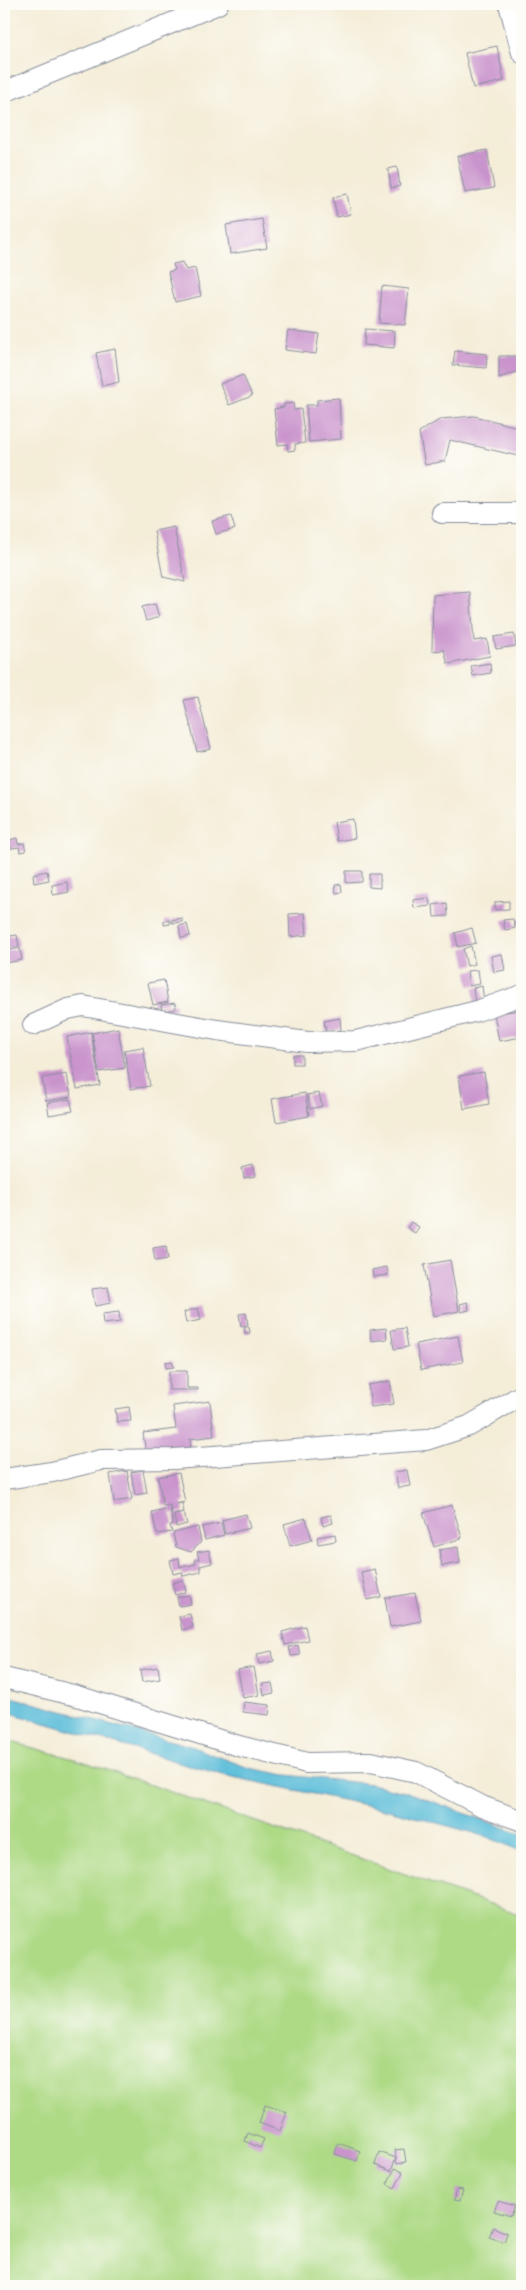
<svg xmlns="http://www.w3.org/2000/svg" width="526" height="2290" viewBox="0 0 526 2290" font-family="Delius,sans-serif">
<rect width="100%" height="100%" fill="#fdfcf7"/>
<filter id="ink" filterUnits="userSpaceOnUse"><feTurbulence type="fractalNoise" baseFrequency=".02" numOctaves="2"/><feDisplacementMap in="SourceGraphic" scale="10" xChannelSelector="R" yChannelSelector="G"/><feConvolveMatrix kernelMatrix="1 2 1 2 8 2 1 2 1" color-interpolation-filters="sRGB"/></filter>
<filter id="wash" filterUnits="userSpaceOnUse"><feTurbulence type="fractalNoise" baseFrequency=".0096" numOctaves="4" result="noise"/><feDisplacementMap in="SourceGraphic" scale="20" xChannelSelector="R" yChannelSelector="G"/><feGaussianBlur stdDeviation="1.12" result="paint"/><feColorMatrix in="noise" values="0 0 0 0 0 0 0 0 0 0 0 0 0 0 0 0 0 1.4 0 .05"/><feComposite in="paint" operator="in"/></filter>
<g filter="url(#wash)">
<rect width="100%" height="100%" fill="#f4edd8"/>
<polygon fill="#aeda86" stroke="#648472" points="4,1740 85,1762 522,1915 522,2286 4,2286"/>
<polygon fill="#5bbdd9" stroke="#3b769c" points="4,1695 190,1746 249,1768 286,1775 371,1784 409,1793 522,1834 522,1851 482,1835 385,1809 223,1775 4,1711"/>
<g id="blocks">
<g fill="#c993cc">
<polygon points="497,46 504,81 473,88 465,53"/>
<polygon points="487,150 494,188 465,193 457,156"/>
<polygon points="397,167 400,186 391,188 388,169"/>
<polygon points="347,194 351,214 337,217 333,197"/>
<polygon points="262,219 267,248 230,254 226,225"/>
<polygon points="182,262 186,270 195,268 201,296 175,302 168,272 175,270 173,264"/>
<polygon points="382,286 409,289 405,325 379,323"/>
<polygon points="365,329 395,331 394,348 364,345"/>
<polygon points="288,330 319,334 316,354 285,350"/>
<polygon points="115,349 119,382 102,386 96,353"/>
<polygon points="455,351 487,354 486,368 453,365"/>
<polygon points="499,356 522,356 522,370 499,378"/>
<polygon points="243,375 252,396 229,405 220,384"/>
<polygon points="339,398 341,439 309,442 306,405 317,405 317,400"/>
<polygon points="293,403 294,410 301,409 305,443 295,444 295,450 288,451 287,444 278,445 274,409 284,407 284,404"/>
<polygon points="474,416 522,428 522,457 450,440 445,461 425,465 419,432 441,419"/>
<polygon points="231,516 235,529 216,534 212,521"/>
<polygon points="174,527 185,582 163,577 154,531"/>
<polygon points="470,592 474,641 487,639 490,656 448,664 444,650 432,651 433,595"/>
<polygon points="155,604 159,617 146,621 142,607"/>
<polygon points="514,634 516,646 496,649 494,637"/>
<polygon points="490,663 491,673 473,676 471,666"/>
<polygon points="198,697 211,749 197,752 184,700"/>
<polygon points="353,819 355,838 337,841 334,822"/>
<polygon points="17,838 18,844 24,843 26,851 20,852 19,847 6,849 5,841"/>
<polygon points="47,871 49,880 34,883 33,874"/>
<polygon points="346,871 362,871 362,882 346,883"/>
<polygon points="369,874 380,874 380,888 369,887"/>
<polygon points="67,882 69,892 53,895 52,885"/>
<polygon points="341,884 342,892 336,893 335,885"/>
<polygon points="429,898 430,906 414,908 413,900"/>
<polygon points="509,901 509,909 495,910 495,902"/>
<polygon points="447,903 448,916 434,917 433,905"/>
<polygon points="305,913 307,935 290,937 289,914"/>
<polygon points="182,918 182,922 172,923 172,920"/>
<polygon points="513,919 515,928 505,930 503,920"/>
<polygon points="522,919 522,928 519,928 518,920"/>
<polygon points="170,920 170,924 164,925 164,921"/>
<polygon points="187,924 190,936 181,938 179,926"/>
<polygon points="472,928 476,943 458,947 455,933"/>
<polygon points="17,935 19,946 4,949 4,937"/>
<polygon points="471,946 475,964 467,966 463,949"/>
<polygon points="20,948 22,960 6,963 4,951"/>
<polygon points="502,954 505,970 494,972 491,956"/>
<polygon points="478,970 480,984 469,986 467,971"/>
<polygon points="164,980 168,1002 153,1005 148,983"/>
<polygon points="482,986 484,1002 475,1004 473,988"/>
<polygon points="175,1003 176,1009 162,1012 161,1005"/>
<polygon points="519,1010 522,1037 499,1041 494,1014"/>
<polygon points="340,1018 341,1030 326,1032 324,1021"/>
<polygon points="118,1028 125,1068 99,1072 92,1033"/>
<polygon points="91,1032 100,1085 77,1089 67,1037"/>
<polygon points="143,1047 150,1086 131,1089 124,1050"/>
<rect x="293" y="1055" width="9" height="9"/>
<polygon points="484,1072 489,1104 464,1109 459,1076"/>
<polygon points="67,1074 71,1097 46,1101 42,1078"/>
<polygon points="305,1093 309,1116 276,1122 272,1099"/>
<polygon points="319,1093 322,1106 310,1109 307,1095"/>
<polygon points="70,1099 73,1111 49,1115 47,1103"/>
<polygon points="253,1165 256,1176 244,1178 242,1168"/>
<polygon points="522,1189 522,1203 521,1203 519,1190"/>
<polygon points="411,1222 419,1227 415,1233 407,1228"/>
<polygon points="166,1246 168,1259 155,1261 153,1248"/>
<polygon points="450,1260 459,1311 433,1316 424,1265"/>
<polygon points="387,1267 388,1275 373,1277 372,1270"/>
<polygon points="108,1287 111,1303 95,1306 92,1289"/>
<polygon points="468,1302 469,1310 461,1312 460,1304"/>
<polygon points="198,1308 201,1320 186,1323 184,1312"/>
<polygon points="119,1312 120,1322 103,1324 102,1314"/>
<polygon points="246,1313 248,1325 241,1326 239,1314"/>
<polygon points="249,1327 250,1333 245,1333 244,1328"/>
<polygon points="386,1328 387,1339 371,1341 370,1330"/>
<polygon points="405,1328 408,1347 394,1349 391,1330"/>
<polygon points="458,1336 463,1362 421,1370 416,1344"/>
<polygon points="172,1361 174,1367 166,1368 165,1362"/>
<polygon points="169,1371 187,1371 187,1388 198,1388 198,1390 169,1390"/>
<polygon points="390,1381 394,1404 371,1407 368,1385"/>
<polygon points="210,1401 214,1436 190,1439 191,1449 146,1454 143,1433 176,1429 173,1406"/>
<polygon points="129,1407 131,1421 117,1422 115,1409"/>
<polygon points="143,1470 147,1493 135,1495 131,1472"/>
<polygon points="407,1470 410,1486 398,1488 395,1472"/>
<polygon points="127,1471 132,1499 114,1502 110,1474"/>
<polygon points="179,1473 185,1502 176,1504 182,1503 184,1512 172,1514 170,1505 163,1506 158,1477"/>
<polygon points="452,1505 462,1538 434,1547 423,1513"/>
<polygon points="170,1508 173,1524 170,1525 172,1532 157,1534 152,1512"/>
<polygon points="184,1513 187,1524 176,1527 174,1515"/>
<polygon points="246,1514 250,1528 225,1534 222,1520"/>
<polygon points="331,1515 333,1523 323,1526 321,1517"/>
<polygon points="306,1518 312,1540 290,1546 284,1524"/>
<polygon points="221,1523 224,1535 205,1540 202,1527"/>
<polygon points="198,1527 201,1542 191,1552 176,1547 173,1533"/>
<polygon points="335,1534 336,1541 318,1544 317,1537"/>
<polygon points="458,1547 460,1563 442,1566 439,1550"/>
<polygon points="209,1550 212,1563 200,1566 201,1572 183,1576 182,1572 173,1574 170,1560 179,1558 180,1567 196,1564 195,1560 199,1559 197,1552"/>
<polygon points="375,1569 381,1597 367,1600 361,1572"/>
<polygon points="183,1580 186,1592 175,1595 172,1583"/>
<polygon points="415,1593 421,1621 390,1627 385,1598"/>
<polygon points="189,1595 191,1604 179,1606 177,1597"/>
<polygon points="190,1614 193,1627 182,1630 179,1616"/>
<polygon points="305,1626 308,1640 285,1645 282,1632"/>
<polygon points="298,1645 300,1655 291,1656 289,1647"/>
<polygon points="272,1651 274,1661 259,1664 257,1654"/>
<polygon points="158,1667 160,1679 142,1682 140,1670"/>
<polygon points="254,1667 259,1695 243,1698 238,1670"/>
<polygon points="272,1683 274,1693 264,1695 262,1684"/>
<polygon points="244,1702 270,1705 269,1715 243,1712"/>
<polygon points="265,2105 287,2112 280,2131 259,2123"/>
<polygon points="248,2133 264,2139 260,2148 245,2141"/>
<polygon points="338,2143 360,2151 357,2161 335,2154"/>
<polygon points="404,2149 406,2162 397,2164 395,2150"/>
<polygon points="379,2152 396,2158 391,2171 375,2165"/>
<polygon points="395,2168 403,2172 395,2188 387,2184"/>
<polygon points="457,2189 463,2190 460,2201 454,2200"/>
<polygon points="498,2201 515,2206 511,2216 494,2211"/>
<polygon points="493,2227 507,2233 504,2242 489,2237"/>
</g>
</g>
</g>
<g filter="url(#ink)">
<use href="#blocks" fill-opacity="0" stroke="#888e9b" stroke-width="1"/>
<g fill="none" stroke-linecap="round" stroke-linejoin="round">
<g stroke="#888e9b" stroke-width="22">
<g id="street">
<polyline points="509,4 522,53"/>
<polyline points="4,92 218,4"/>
<polyline points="442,513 522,513"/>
<polyline points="33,1025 68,1009 83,1006 217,1030 307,1042 356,1041 477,1011 522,995"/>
<polyline points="4,1479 52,1472 101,1460 174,1459 426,1440 469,1426 522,1395"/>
<polyline points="4,1678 77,1696 239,1746 307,1763 371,1762 416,1772 482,1806 522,1821"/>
</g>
</g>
<use href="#street" stroke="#fff" stroke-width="20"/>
</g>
</g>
<rect width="526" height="2290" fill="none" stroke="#fdfcf7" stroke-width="20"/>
</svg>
